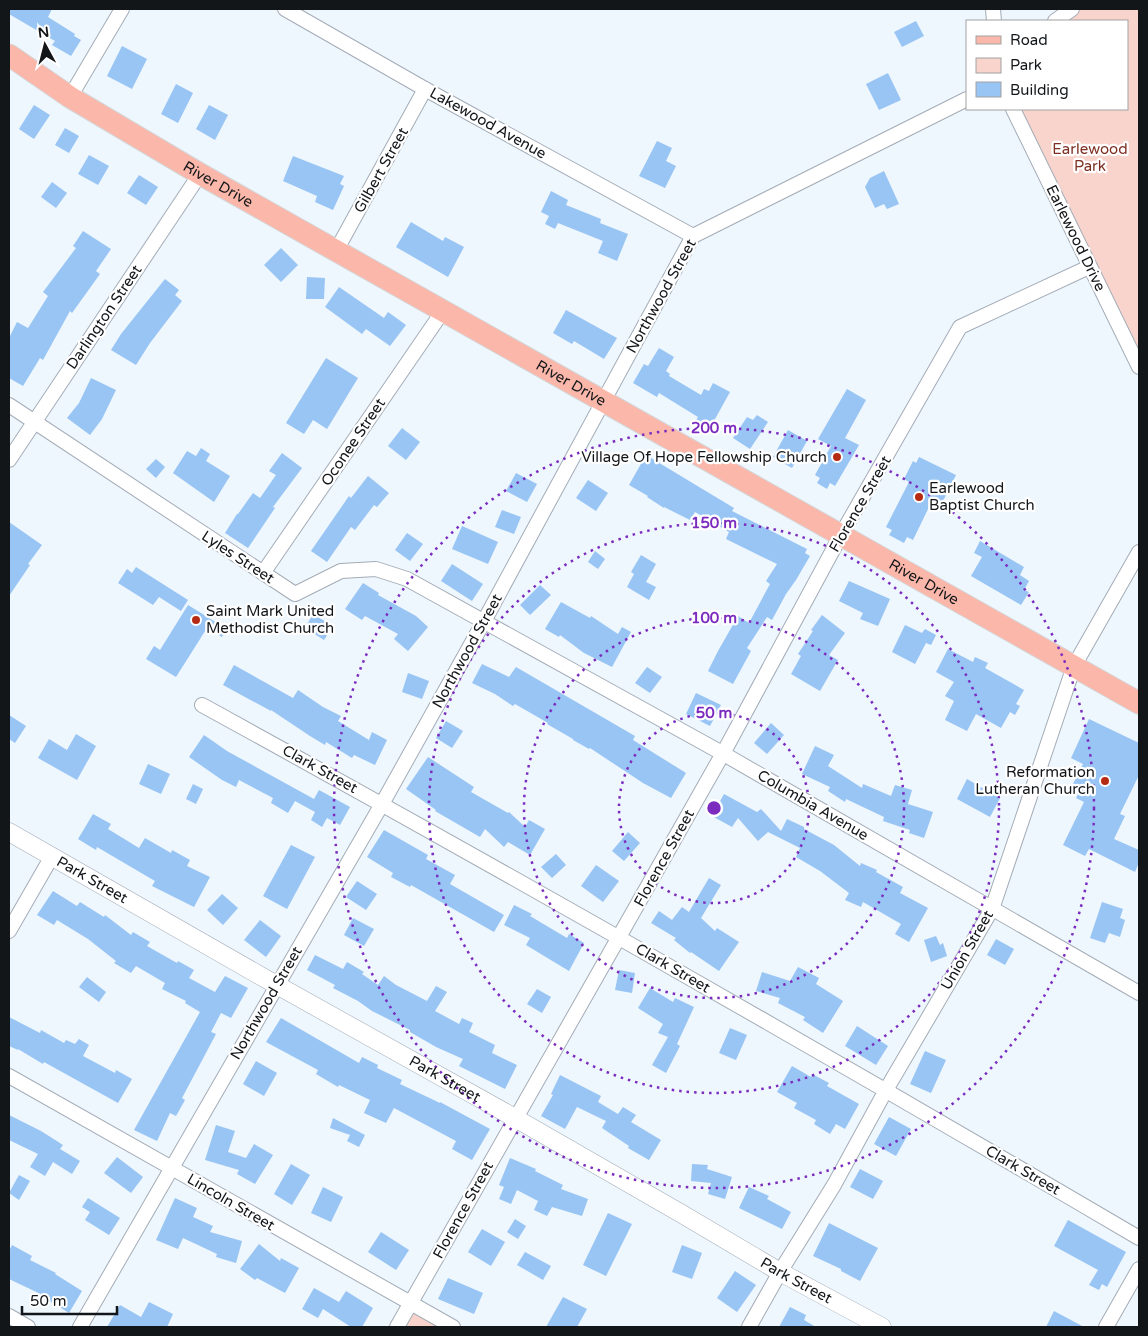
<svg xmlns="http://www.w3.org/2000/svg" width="1148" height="1336" viewBox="0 0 1148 1336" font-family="'Varela Round',sans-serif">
<rect width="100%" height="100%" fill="#eef6fe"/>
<g fill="#f8d4cc">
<polygon points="1066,9 1139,9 1139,367 1013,109 1127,109 1127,21 1052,21"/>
<polygon points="411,1303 453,1327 397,1327"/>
</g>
<g fill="#98c5f4">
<polygon points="9,9 52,9 48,17 75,34 74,36 81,40 71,56 52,45 55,41 9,14"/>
<polygon points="916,21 924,36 902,47 894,32"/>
<polygon points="122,46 147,59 132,89 107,76"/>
<polygon points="888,73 901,100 879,110 866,84"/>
<polygon points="176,84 193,93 178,123 161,114"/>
<polygon points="34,105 50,115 34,139 19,129"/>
<polygon points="209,105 228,115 215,140 196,129"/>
<polygon points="65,128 79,136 69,153 55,145"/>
<polygon points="657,141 672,148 666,161 676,166 665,188 639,176"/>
<polygon points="89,155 109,166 98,185 78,174"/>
<polygon points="293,156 344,176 340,184 344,186 333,210 315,202 317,196 283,181"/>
<polygon points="884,171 899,204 887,209 884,204 875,208 865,187 870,178"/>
<polygon points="139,175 158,187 146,205 127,193"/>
<polygon points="52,182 67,193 56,208 41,197"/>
<polygon points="551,191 568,200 566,205 601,219 600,223 628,234 617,261 598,253 603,241 558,223 555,229 545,224 549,216 541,212"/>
<polygon points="411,222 443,241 445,237 464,247 448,277 396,247"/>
<polygon points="83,231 111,249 96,271 100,274 72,313 70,311 43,360 40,358 23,386 9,378 9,338 17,322 28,328 48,296 43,292 76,248 73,246"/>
<polygon points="281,248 298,265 281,282 264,265"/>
<polygon points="307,277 325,278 324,299 306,299"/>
<polygon points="165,279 179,290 175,295 182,301 150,343 136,365 111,350 121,334"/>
<polygon points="339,287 384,318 388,312 406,325 390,346 366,329 362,334 325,307"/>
<polygon points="566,310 617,338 604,359 574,341 572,344 553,333"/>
<polygon points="659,348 674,357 666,371 670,374 669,376 701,395 704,389 709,391 713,383 730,392 710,428 696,420 698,417 659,393 657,397 633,383 644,364 648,366"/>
<polygon points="326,358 358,378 327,429 313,420 304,434 286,423"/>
<polygon points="91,378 116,390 102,419 90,435 67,418 79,403"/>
<polygon points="847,389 866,400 845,438 859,445 835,486 830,483 827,489 817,483 820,478 815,475 831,446 818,439"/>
<polygon points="757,415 768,422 750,449 733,438 747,417 753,420"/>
<polygon points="402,428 420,442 406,460 388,446"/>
<polygon points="788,430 807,441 792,468 773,457"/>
<polygon points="201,448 210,454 206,461 230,476 214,502 173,473 187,451 196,456"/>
<polygon points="282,453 302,468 273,507 275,508 248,548 225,533 237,514 238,514 253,493 260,498 276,475 269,471"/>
<polygon points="646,455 734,508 732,511 807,549 805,553 810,556 796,580 786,594 772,620 767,617 747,648 751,651 733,684 708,671 718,651 738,616 749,623 770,584 766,581 777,564 726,539 729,532 695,512 690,520 664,507 664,508 647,497 648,496 629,485"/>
<polygon points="919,457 956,475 938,511 929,507 913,540 907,537 904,543 889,535 892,530 886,527 909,482 904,479 913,461 916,463"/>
<polygon points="156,459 165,467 156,478 146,469"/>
<polygon points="516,473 537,484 527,502 506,491"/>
<polygon points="368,476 389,493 377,507 374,505 355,530 351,527 327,562 311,551 349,496 351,498"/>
<polygon points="588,480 608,493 596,511 576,498"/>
<polygon points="502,510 521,517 514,534 495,527"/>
<polygon points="9,522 42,545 28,564 30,565 9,596"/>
<polygon points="462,526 498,542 488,564 452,549"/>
<polygon points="407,533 423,544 410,561 395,550"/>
<polygon points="980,541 1024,567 1020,575 1029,581 1024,590 1029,592 1021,605 971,576 982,557 974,553"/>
<polygon points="595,551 605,559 598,569 588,562"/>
<polygon points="641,555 656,564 646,582 656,587 649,600 627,587 634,574 631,572"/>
<polygon points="452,564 483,584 472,601 441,581"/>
<polygon points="136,567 188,600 181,611 159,597 153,605 118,583 127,569 132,573"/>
<polygon points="849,581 890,599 878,626 860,619 863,613 839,601"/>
<polygon points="363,583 379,593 378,595 416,616 428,627 408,651 394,639 398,634 365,616 362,620 345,609"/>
<polygon points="540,585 551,595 530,615 520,605"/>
<polygon points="561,602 590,618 591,616 618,634 622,627 631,632 612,667 584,653 560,635 559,637 545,629"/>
<polygon points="188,605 227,629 222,637 207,628 176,677 146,659 154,646 160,650"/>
<polygon points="313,614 333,626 324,640 305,628"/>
<polygon points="822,615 845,633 829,655 838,660 820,691 791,674 801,656 798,654 813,631 811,630"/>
<polygon points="905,625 922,633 925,629 936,635 931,645 926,643 915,664 892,652"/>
<polygon points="948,649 973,662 975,657 988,663 985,668 1024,690 1016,704 1020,706 1015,715 1010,712 1001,728 976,714 967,731 945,720 954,701 945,696 954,682 936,672"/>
<polygon points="482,664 509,677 516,667 635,736 633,740 686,773 671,798 643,783 590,748 589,749 573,740 573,739 547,724 548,723 515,704 513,706 495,694 472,683"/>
<polygon points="234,665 293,698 298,690 323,707 341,716 338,721 369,740 372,732 387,740 375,765 354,755 352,758 326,742 325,745 310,736 271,710 271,711 223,685"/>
<polygon points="647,667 662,677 650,693 635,683"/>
<polygon points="408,673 429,681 422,699 402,692"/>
<polygon points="696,693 721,705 710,726 686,714"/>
<polygon points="9,715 26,726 15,743 9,739"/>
<polygon points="1089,719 1139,743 1139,775 1120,814 1125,816 1114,839 1139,850 1139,862 1135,872 1089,849 1085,856 1063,845 1084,802 1076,798 1079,792 1071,788 1083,764 1071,758"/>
<polygon points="446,721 463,731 452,748 436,738"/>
<polygon points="771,723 784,735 767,754 754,743"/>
<polygon points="76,734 96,746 77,780 38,758 49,739 67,750"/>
<polygon points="204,735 227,751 314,799 319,790 350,807 340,825 327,818 322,827 311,820 315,812 295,801 288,813 271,803 273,798 239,780 236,787 222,780 189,757"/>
<polygon points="815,746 834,755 828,766 862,788 863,784 891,796 895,785 912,790 908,804 933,812 924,838 909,833 910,830 883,821 884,817 846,799 845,802 828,791 830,787 802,774"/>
<polygon points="428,757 474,787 471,792 508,813 509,812 525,827 529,820 545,829 530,855 508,842 504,847 485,829 480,837 435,811 436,810 406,789"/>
<polygon points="148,764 170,774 161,794 139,784"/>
<polygon points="967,779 1000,798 990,817 957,799"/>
<polygon points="193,784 203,789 196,804 186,799"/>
<polygon points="724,794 757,812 761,809 781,831 787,819 804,827 804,829 834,845 860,866 861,863 877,870 876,872 903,887 900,893 928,908 909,942 895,934 901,924 863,902 861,907 845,900 849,893 820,871 796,857 800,848 768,832 758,841 738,818 732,827 712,816"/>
<polygon points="93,814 111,824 108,829 139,848 145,838 171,853 172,850 190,860 187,866 210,877 194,907 152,886 155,881 97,847 96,850 78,839"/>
<polygon points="384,830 428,855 426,859 455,875 450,884 504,915 494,932 411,885 410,887 391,877 393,873 367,857"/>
<polygon points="628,832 640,843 624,861 612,851"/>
<polygon points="291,845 315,857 287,909 263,896"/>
<polygon points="556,854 566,865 552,878 541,867"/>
<polygon points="596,865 619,881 603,902 581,886"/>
<polygon points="709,878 721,885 701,918 715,931 717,928 739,942 719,971 691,952 690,953 674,940 676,938 651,923 659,911 672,920 682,907 689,912"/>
<polygon points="357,881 377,894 366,910 346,897"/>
<polygon points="53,891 77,906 80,902 104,917 105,915 131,935 133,932 150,942 147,946 177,963 178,961 194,970 189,978 215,992 225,976 248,988 231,1018 221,1013 211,1032 216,1034 182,1098 185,1100 176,1116 170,1113 157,1141 134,1130 200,1012 185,1003 186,1001 162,989 165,983 136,966 131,973 114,963 116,961 88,939 57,920 54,925 37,915"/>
<polygon points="222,894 238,908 223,925 207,910"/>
<polygon points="1102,902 1123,909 1120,918 1125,920 1120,937 1109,933 1105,943 1090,938"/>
<polygon points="514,905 532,914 530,916 567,938 569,934 584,943 569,971 526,945 530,938 504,925"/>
<polygon points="353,918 374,929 364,946 344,935"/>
<polygon points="260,920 281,936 266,957 244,940"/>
<polygon points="936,936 940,945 943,943 947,956 931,962 924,940"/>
<polygon points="996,939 1014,949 1005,965 987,955"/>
<polygon points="315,955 343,969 347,962 364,972 362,974 378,985 384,976 396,985 427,1001 436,986 447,992 435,1011 459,1024 462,1018 473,1023 469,1032 495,1045 492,1053 517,1065 505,1089 459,1066 463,1059 436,1047 410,1032 410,1030 372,1011 358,1001 333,988 335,985 307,970"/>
<polygon points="798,967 819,978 816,984 843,1001 823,1033 803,1020 805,1017 778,1003 780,998 756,991 762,972 790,981"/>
<polygon points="619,970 635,973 632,993 615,990"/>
<polygon points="87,977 106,992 99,1002 79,987"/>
<polygon points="650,988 673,1002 675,998 694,1007 677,1044 680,1046 666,1073 652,1065 668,1037 658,1033 663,1024 638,1008"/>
<polygon points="537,989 551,997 542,1013 527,1004"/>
<polygon points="9,1017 40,1033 41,1030 64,1043 66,1040 75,1044 79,1039 89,1045 83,1056 115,1073 116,1070 132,1079 118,1103 44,1062 43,1064 18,1049 18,1050 9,1046"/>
<polygon points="281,1018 359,1063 362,1057 378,1065 377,1068 402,1080 400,1084 440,1103 440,1102 490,1129 472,1160 452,1149 456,1141 394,1108 386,1123 364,1113 370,1100 339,1085 338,1087 316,1074 318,1070 266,1042"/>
<polygon points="857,1026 888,1046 876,1065 845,1046"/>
<polygon points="730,1028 747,1035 736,1060 719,1053"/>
<polygon points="925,1051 946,1060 931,1093 910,1084"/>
<polygon points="256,1061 277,1073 264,1096 243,1084"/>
<polygon points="792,1066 811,1077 812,1074 829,1083 827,1086 859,1104 845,1129 836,1124 830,1134 814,1124 816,1120 794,1108 797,1103 777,1092"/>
<polygon points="560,1075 601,1096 598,1102 618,1114 623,1107 636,1115 631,1122 661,1140 649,1160 628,1148 629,1146 602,1128 606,1121 577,1107 565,1129 541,1116 553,1095 551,1094"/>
<polygon points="9,1115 41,1131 63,1145 60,1149 80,1161 72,1174 53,1162 45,1176 30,1167 38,1154 9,1140"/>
<polygon points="889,1117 911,1129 896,1156 874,1144"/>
<polygon points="333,1118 365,1135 359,1147 347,1141 350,1135 330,1128"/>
<polygon points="216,1125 235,1131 228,1152 246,1158 254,1144 273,1155 255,1184 237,1174 239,1170 205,1160"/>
<polygon points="117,1157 143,1177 131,1193 104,1173"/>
<polygon points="510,1158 536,1169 535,1171 563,1185 561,1189 588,1199 582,1216 552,1207 547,1216 534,1210 538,1201 517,1190 511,1204 499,1199 504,1187 499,1185"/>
<polygon points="291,1164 310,1175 292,1205 274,1194"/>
<polygon points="692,1164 708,1165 707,1169 732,1177 725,1199 708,1194 711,1183 691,1181"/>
<polygon points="860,1169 883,1181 873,1199 850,1187"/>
<polygon points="19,1175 30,1181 19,1200 9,1193"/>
<polygon points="323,1187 343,1197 331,1222 311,1213"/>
<polygon points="749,1187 769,1196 767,1199 791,1212 782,1229 739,1208"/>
<polygon points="88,1198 120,1218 109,1235 85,1220 90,1212 82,1207"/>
<polygon points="175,1198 197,1208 193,1217 213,1226 210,1232 242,1241 236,1263 216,1257 217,1254 183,1238 178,1249 156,1240"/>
<polygon points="608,1213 632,1224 606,1276 583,1265"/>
<polygon points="515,1219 526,1226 518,1239 507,1232"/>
<polygon points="1068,1220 1126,1252 1107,1287 1102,1284 1099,1290 1089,1285 1098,1270 1054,1246"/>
<polygon points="829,1223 878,1248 860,1281 841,1271 841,1269 813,1256"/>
<polygon points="482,1229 505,1242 491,1266 468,1252"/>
<polygon points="381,1232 409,1250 396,1270 368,1252"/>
<polygon points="259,1244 280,1261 281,1258 299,1268 285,1293 257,1278 255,1280 240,1269"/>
<polygon points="12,1245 32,1256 30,1260 56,1273 55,1274 82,1291 69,1313 48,1300 49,1298 9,1279 9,1251"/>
<polygon points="682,1245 702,1253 692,1279 672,1272"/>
<polygon points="525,1252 551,1266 543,1280 517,1265"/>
<polygon points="735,1271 756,1285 737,1312 717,1298"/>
<polygon points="448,1278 483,1293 474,1314 438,1299"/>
<polygon points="314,1288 339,1302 346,1291 373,1308 362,1327 351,1327 323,1309 318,1318 302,1309"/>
<polygon points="563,1297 587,1309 577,1327 546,1327"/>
<polygon points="149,1302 173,1314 167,1327 107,1327 120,1305 141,1317"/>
<polygon points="790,1307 806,1315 804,1320 816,1327 779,1327"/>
<polygon points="1054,1311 1084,1327 1046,1327"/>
</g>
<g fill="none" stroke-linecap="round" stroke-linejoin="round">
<g stroke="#a4acb6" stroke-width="16">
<g id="minor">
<polyline points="285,9 425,89 693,236"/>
<polyline points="993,9 994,21"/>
<polyline points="1055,21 1072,9"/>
<polyline points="70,97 122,9"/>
<polyline points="1013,109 1139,367"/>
<polyline points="336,251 425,89"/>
<polyline points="9,405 295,594 341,571 376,569 407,579 722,753 1139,993"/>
<polyline points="9,460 200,174"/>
<polyline points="263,573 443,311"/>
<path d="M202,705C517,878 829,1056 1139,1238"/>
<polyline points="9,931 51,858"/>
<polyline points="9,1076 453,1327"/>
<polyline points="9,1316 28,1327"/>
<polyline points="80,1327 382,804 483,623 693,236 967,99"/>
<polyline points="397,1327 619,937 726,748 841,535 960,327 1089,267"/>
<polyline points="749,1327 780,1272 834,1185 886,1090 992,909 1074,666 1139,552"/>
<polyline points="1106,1327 1139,1269"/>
</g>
</g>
<g stroke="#a4acb6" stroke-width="19">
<g id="tertiary">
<path id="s1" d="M9,832L266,979L515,1118L682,1214L780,1272L882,1327"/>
</g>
</g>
<g stroke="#d5d5d6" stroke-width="23">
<g id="primary">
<path id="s2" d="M9,55L70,97L200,174L1139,703"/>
</g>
</g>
<use href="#minor" stroke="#fff" stroke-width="14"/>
<use href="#tertiary" stroke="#fff" stroke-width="18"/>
<use href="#primary" stroke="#fbb7aa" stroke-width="21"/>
</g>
<g fill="none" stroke="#7b2cbf" stroke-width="2.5" stroke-dasharray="2.5 5">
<circle cx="714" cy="808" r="95"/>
<circle cx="714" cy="808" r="190"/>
<circle cx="714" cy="808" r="285"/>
<circle cx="714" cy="808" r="380"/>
</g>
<g fill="#b62a13" stroke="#fff" stroke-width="2">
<circle cx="837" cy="457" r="5"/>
<circle cx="919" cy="497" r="5"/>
<circle cx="196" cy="620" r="5"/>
<circle cx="1105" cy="781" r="5"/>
</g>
<g text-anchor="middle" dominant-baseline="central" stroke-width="4.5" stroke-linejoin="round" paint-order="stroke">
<g font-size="15" fill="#131619" stroke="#fff">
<text transform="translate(488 123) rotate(29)">Lakewood Avenue</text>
<text transform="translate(381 170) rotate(-61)">Gilbert Street</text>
<text stroke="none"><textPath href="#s2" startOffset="246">River Drive</textPath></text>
<text transform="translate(1076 238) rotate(64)">Earlewood Drive</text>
<text transform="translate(661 296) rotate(-61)">Northwood Street</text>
<text transform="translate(104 317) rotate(-56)">Darlington Street</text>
<text stroke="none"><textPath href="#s2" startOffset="651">River Drive</textPath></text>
<text transform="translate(353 442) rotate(-56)">Oconee Street</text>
<text transform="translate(860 504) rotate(-60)">Florence Street</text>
<text transform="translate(238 557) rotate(33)">Lyles Street</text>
<text stroke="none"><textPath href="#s2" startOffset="1056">River Drive</textPath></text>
<text transform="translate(467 651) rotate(-61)">Northwood Street</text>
<text transform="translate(320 769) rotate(29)">Clark Street</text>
<text transform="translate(813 805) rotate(30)">Columbia Avenue</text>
<text transform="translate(664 858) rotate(-61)">Florence Street</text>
<text stroke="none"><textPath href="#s1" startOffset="96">Park Street</textPath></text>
<text transform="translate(967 950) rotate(-60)">Union Street</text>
<text transform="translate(673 968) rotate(30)">Clark Street</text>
<text transform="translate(266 1003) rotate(-60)">Northwood Street</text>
<text stroke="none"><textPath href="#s1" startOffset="501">Park Street</textPath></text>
<text transform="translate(1023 1170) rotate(30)">Clark Street</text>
<text transform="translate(231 1202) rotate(30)">Lincoln Street</text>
<text transform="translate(463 1210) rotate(-61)">Florence Street</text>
<text stroke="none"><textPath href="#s1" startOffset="906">Park Street</textPath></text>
</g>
<g font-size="15" fill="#7e2f22" stroke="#fff">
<text x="1090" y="149">Earlewood<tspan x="1090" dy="17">Park</tspan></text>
</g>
<g font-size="15" fill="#131619" stroke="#fff" text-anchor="end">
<text x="827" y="457">Village Of Hope Fellowship Church</text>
<text x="929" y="488" text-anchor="start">Earlewood<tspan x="929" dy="17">Baptist Church</tspan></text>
<text x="206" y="611" text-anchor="start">Saint Mark United<tspan x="206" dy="17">Methodist Church</tspan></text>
<text x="1095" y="772">Reformation<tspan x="1095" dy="17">Lutheran Church</tspan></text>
</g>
</g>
<circle cx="714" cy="808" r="8" fill="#7b2cbf" stroke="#fff" stroke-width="2.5"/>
<g font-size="15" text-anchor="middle" font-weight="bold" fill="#7b2cbf" stroke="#fff" stroke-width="4.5" stroke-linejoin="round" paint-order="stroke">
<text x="714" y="433">200 m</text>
<text x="714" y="528">150 m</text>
<text x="714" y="623">100 m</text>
<text x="714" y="718">50 m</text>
</g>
<rect width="1148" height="1336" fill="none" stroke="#131619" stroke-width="20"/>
<rect x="966" y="20" width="162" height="90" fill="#ffffff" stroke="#a1a2a3"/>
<rect x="976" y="36" width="25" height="8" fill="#fbb7aa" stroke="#a1a2a3"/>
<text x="1010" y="45" font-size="15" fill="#131619">Road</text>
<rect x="976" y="58" width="25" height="15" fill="#f8d4cc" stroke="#a1a2a3"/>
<text x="1010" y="70" font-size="15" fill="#131619">Park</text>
<rect x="976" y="82" width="25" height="15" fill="#98c5f4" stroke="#a1a2a3"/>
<text x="1010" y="95" font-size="15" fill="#131619">Building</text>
<g transform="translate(45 45) rotate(353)" stroke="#ffffff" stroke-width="4" paint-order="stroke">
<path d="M0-4L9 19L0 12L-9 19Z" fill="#131619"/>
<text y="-8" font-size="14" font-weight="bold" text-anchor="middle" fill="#131619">N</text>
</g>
<path d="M22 1306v8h95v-8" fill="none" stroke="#131619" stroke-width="2.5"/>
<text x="30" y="1306" font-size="15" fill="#131619" stroke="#ffffff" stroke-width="4" paint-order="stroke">50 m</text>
</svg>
